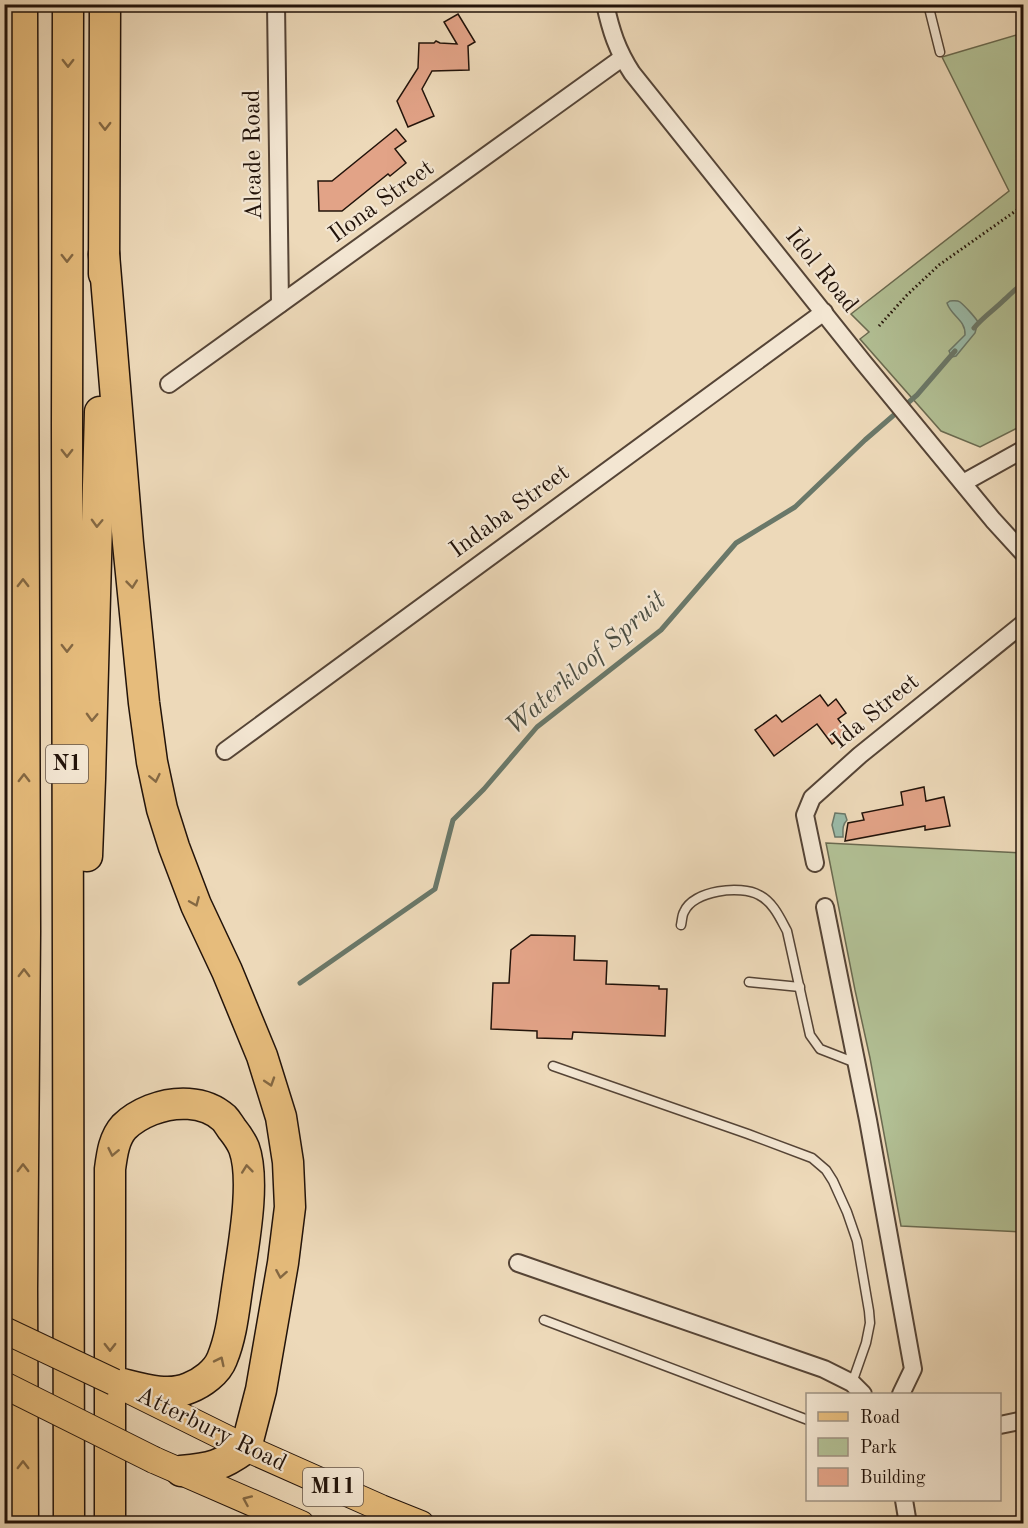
<svg xmlns="http://www.w3.org/2000/svg" width="1028" height="1528" viewBox="0 0 1028 1528" font-family="'Old Standard TT',serif">
<rect width="100%" height="100%" fill="#edd9b9"/>
<filter id="stains"><feTurbulence type="fractalNoise" baseFrequency=".00333" numOctaves="4"/><feColorMatrix values="0 0 0 0 .2 0 0 0 0 .09 0 0 0 0 .02 0 0 0 .5 -.17"/></filter>
<radialGradient id="worn" r=".72"><stop offset=".6" stop-color="#630" stop-opacity="0"/><stop offset="1" stop-color="#630" stop-opacity=".3"/></radialGradient>
<g fill="#b2c095" stroke="#6a6a50" stroke-width="1.5">
<polygon points="1023,33 1023,425 980,447 941,431 860,339 869,332 851,314 1009,191 942,57"/>
<polygon points="826,843 1023,853 1023,1232 901,1226 870,1058 855,990"/>
</g>
<g fill="#9abba9" stroke="#6a7869" stroke-width="1.5">
<path d="M950,301C954,301 957,300 960,302C965,306 975,317 978,322L975,333L956,356L952,357L949,351L965,335C966,320 951,316 947,303Z"/>
<path d="M835,813L845,814L847,820C842,825 843,830 843,837H835L832,825Z"/>
</g>
<g fill="none" stroke-linecap="round" stroke-linejoin="round">
<g stroke="#6a7869" stroke-width="5">
<path d="M974,328C983,317 994,310 1004,300C1011,294 1015,288 1024,284"/>
<polyline points="300,983 435,889 453,820 484,789 537,727 661,630 736,543 795,507 865,440 917,395 955,351"/>
</g>
</g>
<g fill="#e2a387" stroke="#22130a" stroke-width="1.5">
<polygon points="458,14 475,42 468,46 469,70 432,71 422,89 434,116 408,127 397,101 418,68 419,43 434,43 436,41 440,43 457,44 444,22"/>
<polygon points="396,129 406,141 395,149 406,163 390,176 388,174 342,211 319,211 318,181 332,181"/>
<polygon points="820,695 828,706 836,699 846,713 838,719 848,732 832,744 817,724 774,756 755,730 776,715 782,722"/>
<polygon points="924,787 926,801 944,797 950,826 925,830 925,826 845,841 848,823 864,820 862,813 903,805 901,792"/>
<polygon points="531,935 575,936 574,960 607,961 606,984 659,986 659,989 667,989 665,1036 573,1032 572,1039 537,1038 537,1031 491,1029 493,983 509,983 511,950"/>
</g>
<g fill="none" stroke-linecap="round" stroke-linejoin="round">
<g stroke="#554436" stroke-width="11">
<g id="service">
<polyline points="928,4 940,52"/>
<path d="M681,925C682,921 682,915 684,912C693,890 741,885 759,895C773,902 780,918 787,931L810,1035L820,1049L856,1063"/>
<polyline points="749,982 800,987"/>
<polyline points="553,1066 748,1134 812,1158 826,1170 833,1181 847,1212 857,1241 869,1311 870,1323 866,1343 852,1383"/>
<polyline points="544,1320 808,1420"/>
</g>
</g>
<g stroke="#554436" stroke-width="20">
<g id="minor">
<polyline points="276,4 280,304"/>
<path d="M605,4C611,31 617,50 632,73L863,362L993,520L1024,554"/>
<polyline points="169,384 622,58"/>
<polyline points="963,483 1024,449"/>
<polyline points="225,751 824,312"/>
<polyline points="815,863 805,815 812,798 860,755 1024,623"/>
<polyline points="825,907 868,1120 913,1369 901,1394"/>
<polyline points="518,1263 824,1369 852,1383 863,1394"/>
<polyline points="1000,1425 1024,1420"/>
<polyline points="904,1500 908,1524"/>
</g>
</g>
<g stroke="#22130a" stroke-width="28">
<g id="primary">
<polyline points="133,1392 246,1448 381,1508 421,1524"/>
<polyline points="154,1460 301,1524"/>
</g>
</g>
<g stroke="#22130a" stroke-width="33">
<g id="motorway">
<polyline points="22,4 25,931 22,1289 23,1524"/>
<polyline points="68,4 67,425 69,1524"/>
<path d="M104,254L128,543L144,703L152,762L162,809L174,847L196,905L227,971L262,1056L281,1117L288,1162L290,1207L283,1263L261,1390L246,1448C221,1466 211,1468 181,1471"/>
<polyline points="104,274 105,4"/>
<polyline points="87,856 90,779 100,412"/>
<path d="M110,1524V1169C112,1154 114,1138 124,1127C132,1119 141,1114 151,1110C174,1101 204,1100 224,1118C227,1121 229,1125 232,1129C236,1134 241,1141 244,1148C256,1181 243,1247 238,1283C234,1308 232,1335 222,1359C217,1372 202,1383 189,1388C166,1398 137,1387 114,1382"/>
</g>
</g>
<polyline stroke="#22130a" stroke-width="3" stroke-dasharray="1.5 3" stroke-linecap="butt" points="879,326 907,295 939,265 1024,205"/>
<use href="#service" stroke="#f3e6d2" stroke-width="8"/>
<use href="#minor" stroke="#f3e6d2" stroke-width="16"/>
<use href="#primary" stroke="#e6bc7c" stroke-width="26"/>
<use href="#motorway" stroke="#e6bc7c" stroke-width="30"/>
<g stroke="#22130a" stroke-width="28" stroke-linecap="butt">
<g id="primary-bridge">
<polyline points="4,1330 114,1382"/>
<polyline points="6,1386 154,1460"/>
</g>
</g>
<use href="#primary-bridge" stroke="#e6bc7c" stroke-width="26"/>
</g>
<defs><path id="oneway-chevron" d="M-2-3.5L2.5 0L-2 3.5" fill="none" stroke-width="1.6" stroke-linecap="round" stroke-linejoin="round" transform="scale(1.5)"/></defs>
<g stroke="#846843">
<use href="#oneway-chevron" transform="translate(68 63) rotate(90)"/>
<use href="#oneway-chevron" transform="translate(105 126) rotate(90)"/>
<use href="#oneway-chevron" transform="translate(67 258) rotate(90)"/>
<use href="#oneway-chevron" transform="translate(67 453) rotate(90)"/>
<use href="#oneway-chevron" transform="translate(97 523) rotate(92)"/>
<use href="#oneway-chevron" transform="translate(23 583) rotate(-90)"/>
<use href="#oneway-chevron" transform="translate(132 584) rotate(84)"/>
<use href="#oneway-chevron" transform="translate(67 648) rotate(90)"/>
<use href="#oneway-chevron" transform="translate(92 717) rotate(92)"/>
<use href="#oneway-chevron" transform="translate(24 778) rotate(-90)"/>
<use href="#oneway-chevron" transform="translate(155 778) rotate(78)"/>
<use href="#oneway-chevron" transform="translate(195 902) rotate(67)"/>
<use href="#oneway-chevron" transform="translate(24 973) rotate(-90)"/>
<use href="#oneway-chevron" transform="translate(270 1082) rotate(72)"/>
<use href="#oneway-chevron" transform="translate(113 1152) rotate(102)"/>
<use href="#oneway-chevron" transform="translate(23 1168) rotate(-90)"/>
<use href="#oneway-chevron" transform="translate(247 1169) rotate(-96)"/>
<use href="#oneway-chevron" transform="translate(281 1274) rotate(100)"/>
<use href="#oneway-chevron" transform="translate(110 1347) rotate(90)"/>
<use href="#oneway-chevron" transform="translate(220 1361) rotate(-64)"/>
<use href="#oneway-chevron" transform="translate(23 1465) rotate(-90)"/>
<use href="#oneway-chevron" transform="translate(247 1500) rotate(-156)"/>
</g>
<g text-anchor="middle" dominant-baseline="central" stroke-width="4.5" stroke-linejoin="round" paint-order="stroke">
<g fill="#f3e6d2" stroke="#615246" stroke-width="1.5">
<rect x="46" y="745" width="42" height="38" rx="4.5"/>
<rect x="303" y="1468" width="60" height="38" rx="4.5"/>
</g>
<g font-size="22" font-weight="bold" fill="#22130a">
<text x="67" y="764">N1</text>
<text x="333" y="1487">M11</text>
</g>
<g font-size="24" fill="#22130a" stroke="#f3e6d2">
<text transform="translate(254 155) rotate(-91)">Alcade Road</text>
<text transform="translate(382 202) rotate(-36)">Ilona Street</text>
<text transform="translate(821 271) rotate(51)">Idol Road</text>
<text transform="translate(510 512) rotate(-36)">Indaba Street</text>
<text transform="translate(876 712) rotate(-39)">Ida Street</text>
<text transform="translate(211 1430) rotate(26)">Atterbury Road</text>
</g>
<g font-size="26" font-style="italic" fill="#4c4e42" stroke="#f3e6d2">
<text transform="translate(586 664) rotate(-41)">Waterkloof Spruit</text>
</g>
</g>
<rect width="1028" height="1528" fill="none" stroke="#edd9b9" stroke-width="24"/>
<rect x="6" y="6" width="1016" height="1516" fill="none" stroke="#22130a" stroke-width="3"/>
<rect x="12" y="12" width="1004" height="1504" fill="none" stroke="#22130a" stroke-width="1.5"/>
<rect x="806" y="1393" width="195" height="108" fill="#f3e6d2" stroke="#9f9282" stroke-width="1.5"/>
<rect x="818" y="1412" width="30" height="9" fill="#e6bc7c" stroke="#9f9282" stroke-width="1.5"/>
<text x="860" y="1423" font-size="18" fill="#22130a">Road</text>
<rect x="818" y="1438" width="30" height="18" fill="#b2c095" stroke="#9f9282" stroke-width="1.5"/>
<text x="860" y="1453" font-size="18" fill="#22130a">Park</text>
<rect x="818" y="1468" width="30" height="18" fill="#e2a387" stroke="#9f9282" stroke-width="1.5"/>
<text x="860" y="1483" font-size="18" fill="#22130a">Building</text>
<rect width="100%" height="100%" filter="url(#stains)"/>
<rect width="100%" height="100%" fill="url(#worn)"/>
</svg>
